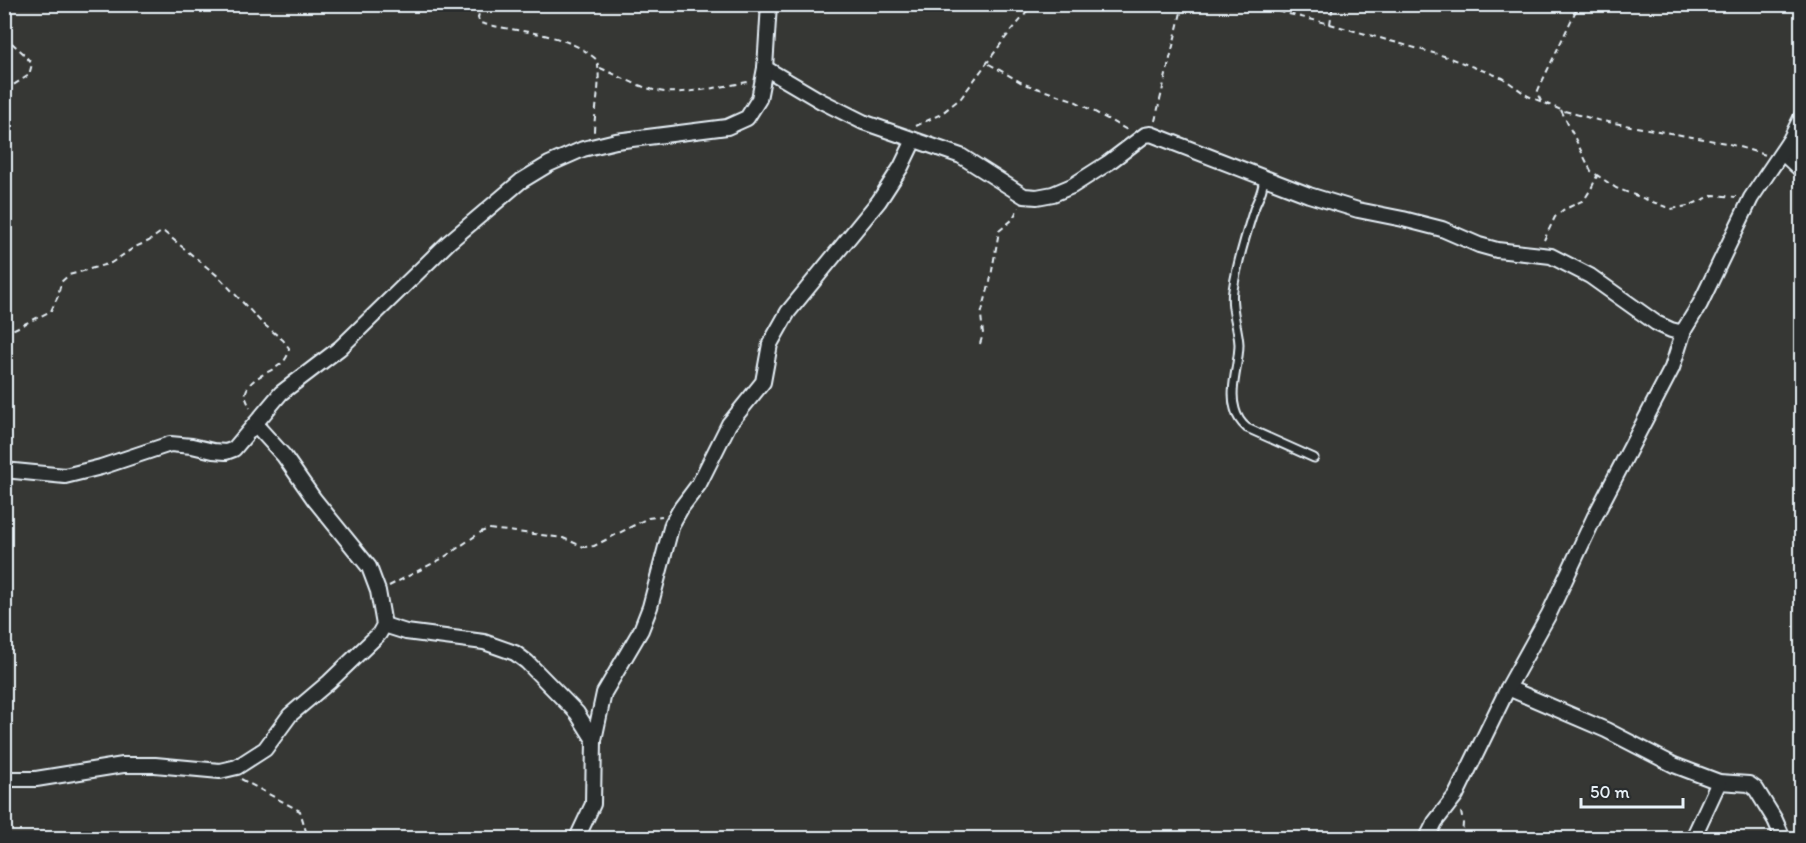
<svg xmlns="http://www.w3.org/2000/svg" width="1806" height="843" viewBox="0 0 1806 843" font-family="Itim,sans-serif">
<rect width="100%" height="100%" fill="#363734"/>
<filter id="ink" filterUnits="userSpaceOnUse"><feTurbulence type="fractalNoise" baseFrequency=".0167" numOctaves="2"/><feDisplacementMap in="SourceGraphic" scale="12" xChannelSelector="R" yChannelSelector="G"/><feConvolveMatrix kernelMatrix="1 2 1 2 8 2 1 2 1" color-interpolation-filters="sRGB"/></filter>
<g filter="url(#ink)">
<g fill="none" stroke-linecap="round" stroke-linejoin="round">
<g stroke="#e8f1f8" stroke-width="11">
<path id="service" d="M1263,178C1264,190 1258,198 1254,209C1246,234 1237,263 1233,290C1230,308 1238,326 1239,344C1239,365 1229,389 1235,409C1237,417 1241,423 1247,428L1314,458"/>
</g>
<g stroke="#e8f1f8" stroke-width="18">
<g id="minor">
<polyline points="765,68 821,101 863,122 961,156 1024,196 1037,197 1053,194 1072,186 1108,163 1145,135 1151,134 1309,195 1358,210 1403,219 1442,229 1479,245 1497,250 1551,256 1590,276 1656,323 1671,330 1679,332 1684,330"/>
<polyline points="1789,142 1788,158 1802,171"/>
<polyline points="4,470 65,476 101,467 170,444 192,446 213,451 226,452 234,449 281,393 340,348 449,242 521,181 549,164 583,149 616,141 727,127 747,118 759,99 765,68 769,4"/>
<polyline points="384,625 406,632 484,642 515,653 527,662 577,713 594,740"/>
<polyline points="1508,688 1606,730 1674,765 1719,782 1749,784 1756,789 1775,820 1783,838"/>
<polyline points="4,779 36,779 123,765 155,765 220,771 237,767 265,749 290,715 329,682 379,634 384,625 378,591 369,567 314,499 284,456 255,424"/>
<polyline points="577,838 593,804 594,740 604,693 641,630 650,607 672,524 681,508 699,484 729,424 763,382 770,344 788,312 879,201 901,167 914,140"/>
<polyline points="1427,838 1435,822 1456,795 1508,688 1549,614 1594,518 1672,368 1684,330 1700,304 1751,198 1790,140 1802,116"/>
<polyline points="1693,838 1719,782"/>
</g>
</g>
<g stroke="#e8f1f8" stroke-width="2" stroke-dasharray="6 4.5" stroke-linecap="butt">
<path d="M481,4L478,18L480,23C520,33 564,31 597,60C602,83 594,110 594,134"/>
<polyline points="1248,4 1330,24 1444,56 1503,78 1528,96 1561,110 1597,120 1726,143 1766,155"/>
<polyline points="1330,24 1333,4"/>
<polyline points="4,36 23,53 32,64 29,75 4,91"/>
<polyline points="989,64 1024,84 1073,100 1129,131"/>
<path d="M600,68C620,76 643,90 665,92C688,94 725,86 748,82"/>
<polyline points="1541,101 1537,93 1539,88 1579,4"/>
<polyline points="1561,110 1591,171 1616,188 1671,209 1688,206 1714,195 1736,197"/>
<polyline points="1155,121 1183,4"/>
<polyline points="916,126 941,114 961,98 1006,37 1024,16 1031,4"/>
<polyline points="1544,240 1555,217 1563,210 1584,200 1591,189 1597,176"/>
<path d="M4,334L51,311L58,296L61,282L69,275L111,263L135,247L149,241L161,232H164L219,277L261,322L283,340L289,348C288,374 248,370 245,396L250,408"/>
<polyline points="980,344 983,334 981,315 990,282 999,231 1012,220 1019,207"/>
<polyline points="389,586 443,558 481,532 489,529 534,534 563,538 584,547 594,546 648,518 662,516"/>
<polyline points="241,779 300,811 308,838"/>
<polyline points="1461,812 1463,823 1462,838"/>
<polyline points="1797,836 1798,813 1802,803"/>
</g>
<use href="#service" stroke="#2a2d2e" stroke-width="7"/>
<use href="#minor" stroke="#2a2d2e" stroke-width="14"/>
</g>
</g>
<rect width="1806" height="843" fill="none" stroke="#2a2d2e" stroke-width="24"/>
<rect x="12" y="12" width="1782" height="819" fill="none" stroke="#e8f1f8" stroke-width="2" filter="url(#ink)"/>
<path d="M1581 798v9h102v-9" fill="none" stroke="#e8f1f8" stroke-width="3"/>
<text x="1590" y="798" font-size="18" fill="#e8f1f8" stroke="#2a2d2e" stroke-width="4.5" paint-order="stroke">50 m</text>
</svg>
